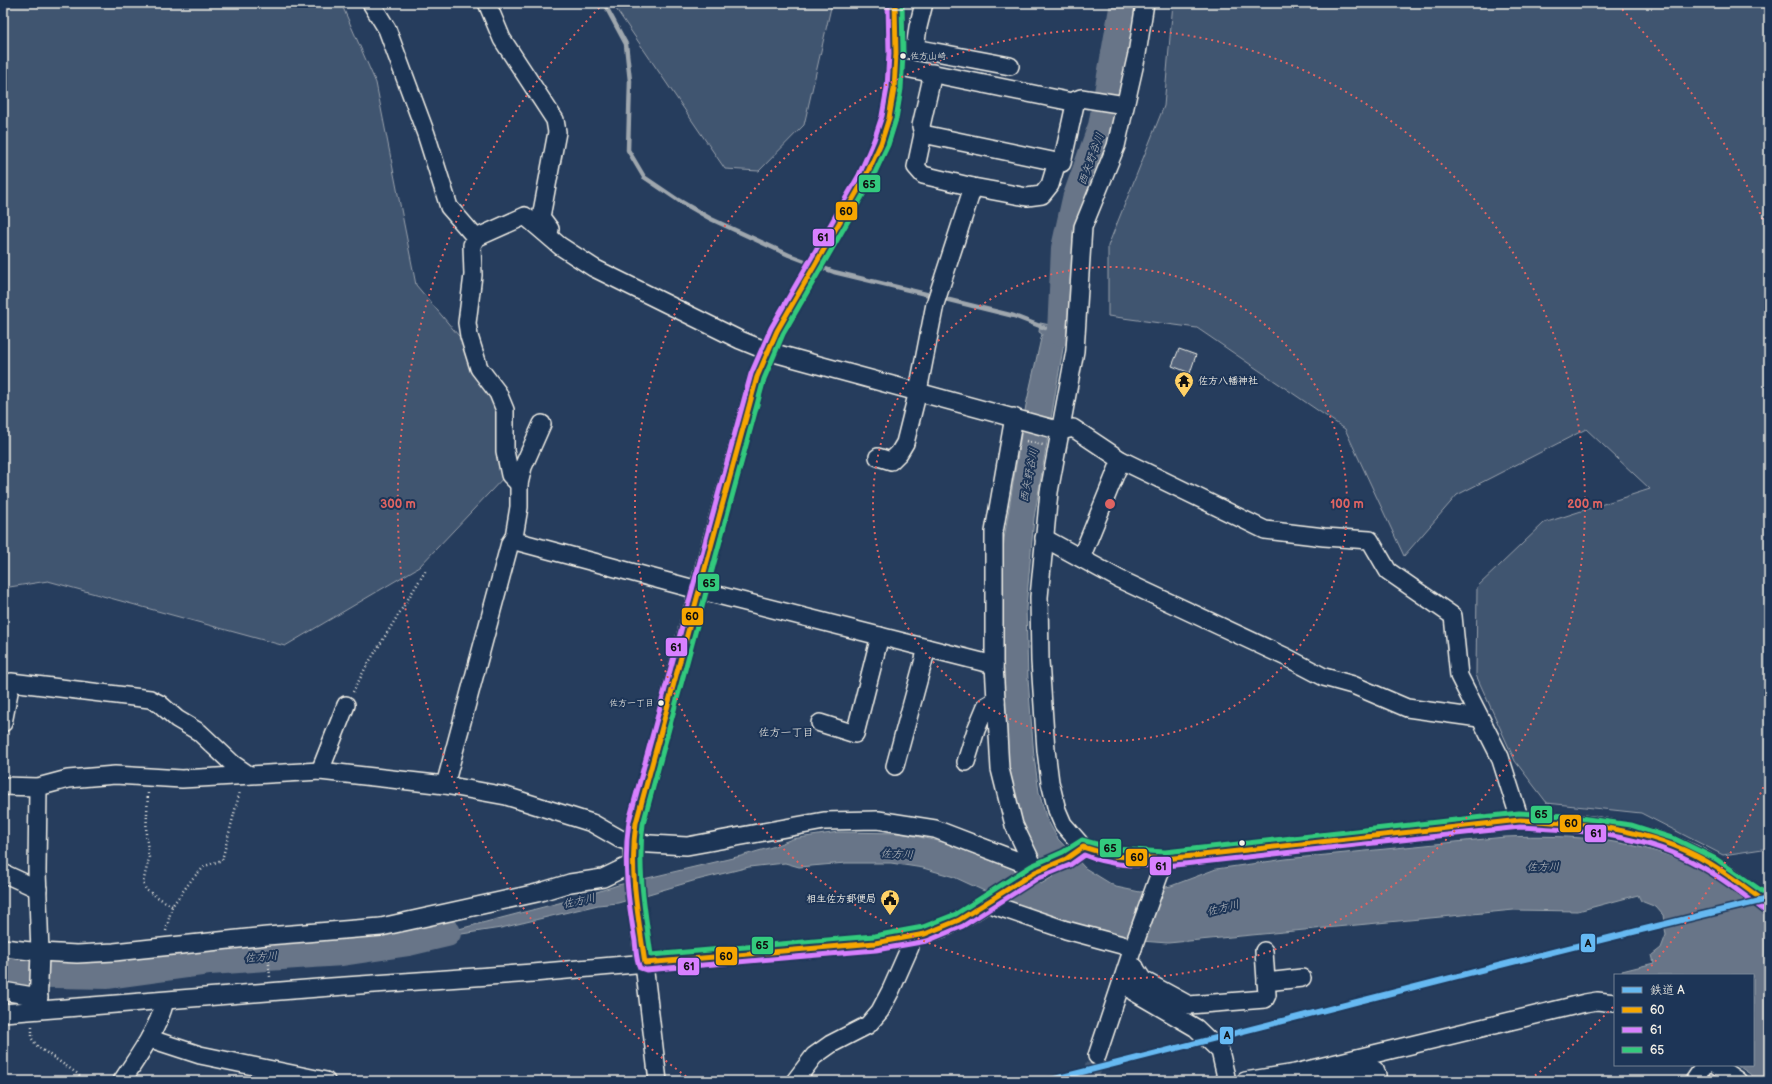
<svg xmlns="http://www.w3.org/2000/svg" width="1772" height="1084" viewBox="0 0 1772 1084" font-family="'Balsamiq Sans','Klee One',sans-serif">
<rect width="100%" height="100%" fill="#263d5d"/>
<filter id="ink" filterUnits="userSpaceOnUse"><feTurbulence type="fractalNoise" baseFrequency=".025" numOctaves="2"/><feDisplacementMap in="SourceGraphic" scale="8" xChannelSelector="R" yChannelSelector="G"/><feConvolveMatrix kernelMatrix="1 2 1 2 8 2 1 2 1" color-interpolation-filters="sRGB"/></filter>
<g filter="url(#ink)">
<g fill="#40546f" stroke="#9aa2ac">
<polygon points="3,3 341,3 376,83 416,285 490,373 506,475 419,567 285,646 48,581 3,588"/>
<polygon points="612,3 832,3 804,125 759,171 725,169"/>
<polygon points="1173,3 1769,3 1769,848 1723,855 1641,813 1547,803 1515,761 1476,675 1477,587 1544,523 1650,489 1586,429 1457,495 1404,556 1345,429 1197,328 1108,316 1108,246 1164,106"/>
</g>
<path fill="#677588" stroke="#9fa7ae" d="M1067,292L1066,331L1034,518L1026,608L1028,679L1034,757L1039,792L1046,817L1058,839L1085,868L1116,887L1140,892L1171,886L1216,869L1286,859L1505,837C1572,834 1644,839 1704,871C1727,884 1748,901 1769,917V1081H1760L1737,1065H1753V975H1623L1622,971L1654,963L1652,955L1661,948L1666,935L1663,915L1656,907L1641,901L1638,895L1578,911L1514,910L1168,943L1127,940L1080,929L1008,902L954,877L923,868L891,863H846L799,867L785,863L749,867L693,881L618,903L598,905L501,928L409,942L578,898L618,885L741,856L772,847L792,839L838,832L901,833L943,842L1015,870L1041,884L1054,876L1037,857L1024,831L1014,803L1007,752L1001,664V575L1004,539L1026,405L1042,334L1039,332L1040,323L1050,325L1057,321L1058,294Z"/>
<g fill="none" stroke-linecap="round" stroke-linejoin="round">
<g stroke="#9fa7ae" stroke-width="4.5">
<polyline points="604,3 626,44 630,81 628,150 644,177 678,200 711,219 789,255 834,272 934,296"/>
<polyline points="941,298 1014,316 1045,328"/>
</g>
<g stroke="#677588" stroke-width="28">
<polyline points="1061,332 1065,248 1076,199 1102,126 1124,3"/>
<polyline points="3,973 108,975 210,961 342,952 409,942 447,933"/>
</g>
</g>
<polygon fill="#52647b" stroke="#f4f1e8" points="1179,349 1196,355 1190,373 1172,366"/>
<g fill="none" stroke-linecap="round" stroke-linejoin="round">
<polyline stroke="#455872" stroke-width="17" stroke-dasharray="17 8" stroke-linecap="butt" points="1089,1081 1097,1056"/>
<g stroke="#f4f1e8" stroke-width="20">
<g id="minor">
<polyline points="371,3 387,29 426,134 449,207 476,238 525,216 560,246 594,268 740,340 767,351 1061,431 1073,428 1121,460 1265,530 1324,537 1370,540 1388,571 1453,616 1459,676 1500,757 1520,820"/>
<polyline points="487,3 502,39 555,120 557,132 541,217 550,229 549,233"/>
<path d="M1145,3L1137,54L1116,146L1083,227L1075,351L1049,492L1039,597L1040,661L1046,750L1050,782L1057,810L1063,824L1083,847L1092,851L1120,858L1165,859L1520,820C1579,822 1639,828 1693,854C1720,867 1744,887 1769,905"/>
<polyline points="915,49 918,27 924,3"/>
<polyline points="896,50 920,49 1010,66"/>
<polyline points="896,66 1072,102 1081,98 1125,105"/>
<polyline points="933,73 921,126 923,134 1057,162 1062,163 1076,100"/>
<polyline points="923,134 916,167 923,175 973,187 1027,197 1042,195 1050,185 1057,162"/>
<polyline points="476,238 472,245 473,275 467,323 469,336 479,368 498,393 505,410 505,451 510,475 519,484"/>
<polyline points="1014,417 994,532 994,665 1000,769 1014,825 1034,867"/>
<polyline points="542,424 523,467 519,484 519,507 514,537 519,542 698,590 994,665"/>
<polyline points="878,457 891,461 899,453 905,443 918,391 935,304 973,187"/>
<polyline points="1044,538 1119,579 1286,657 1324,677 1353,685 1407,708 1479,718"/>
<polyline points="1081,558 1121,460"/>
<polyline points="3,723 11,682 150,699 160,704 177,719 199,732 233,764 249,775"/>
<polyline points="820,723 855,734 880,636"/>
<polyline points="966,762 976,730 986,706 996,700"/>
<polyline points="895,766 927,648"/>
<polyline points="320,771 346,705"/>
<polyline points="445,785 510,543 514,537"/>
<polyline points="3,786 38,787 68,779 115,775 182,779 320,771 445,785 506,796 592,823 620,839 632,843 687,846 824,821 878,820 935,829 1034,867 1037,871"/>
<polyline points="38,787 37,871 40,952 38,1010"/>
<polyline points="3,873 38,889"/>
<polyline points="987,903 1066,930 1133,948"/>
<polyline points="3,948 40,952 77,954 114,952 267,936 381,927 537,893 570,883 603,878 632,864"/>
<path d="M1135,967C1133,977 1128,983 1134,992L1196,1028L1220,1051L1227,1081"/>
<polyline points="1135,968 1143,980 1189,1005 1265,999 1267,995 1264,951"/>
<polyline points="1266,982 1302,978"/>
<polyline points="3,991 39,997"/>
<path d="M3,1013L331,987L533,973L875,943C894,940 914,938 932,932C970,920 1001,891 1035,872C1050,864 1071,860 1083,847"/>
<polyline points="150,1037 157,1041 200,1055 326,1081"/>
<polyline points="1097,1056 1135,942 1165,859"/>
<polyline points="1715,1065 1738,1081"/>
<path d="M122,1081C138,1056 158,1030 165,1001"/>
<polyline points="658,1081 632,864 632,843 636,823 698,590 757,377 777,331 865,178 881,143 889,118 894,89 896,54 895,3"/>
<polyline points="795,1081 814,1056 831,1044 868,1025 880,1011 891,990 910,947 910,937"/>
<polyline points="1245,1081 1295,1073 1585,1003 1597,1001 1615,1003"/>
<polyline points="1327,1081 1375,1070 1377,1075"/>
<polyline points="1694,1081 1705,1065"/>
</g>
</g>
<g stroke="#f4f1e8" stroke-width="2.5" stroke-dasharray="1 3" stroke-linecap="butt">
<polyline points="1026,441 1043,445"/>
<polyline points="353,692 366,667 426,570"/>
<polyline points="148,793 146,834 149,858 143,883 146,890 172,906"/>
<polyline points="166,931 172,906 193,878 205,866 222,860 240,791"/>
<polyline points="268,952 270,977"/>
<polyline points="32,1027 32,1039 38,1047 78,1074 83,1081"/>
</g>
<use href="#minor" stroke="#1d3557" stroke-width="17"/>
<g stroke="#1d3557" stroke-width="8">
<path id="bus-1" d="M895,3L896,54L894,89L889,118L881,143L865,178L777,331L757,377L636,823C629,870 638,916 645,963L875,943L925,934L959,920L1035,872L1066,859L1083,847L1113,856L1165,859L1520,820C1582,823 1648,828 1704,860C1727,873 1748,889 1769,905"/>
</g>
<g stroke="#1d3557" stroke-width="8">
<path id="bus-2" d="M888,3L889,54L887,88L882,116L874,140L859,175L771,328L751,374L629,821C623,862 628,901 635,941C636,949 636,960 640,968L646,970L876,950L927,941L963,926L1038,878L1070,865L1084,855C1110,866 1138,866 1166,866L1520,827C1581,830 1646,835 1700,866C1723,878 1744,895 1765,911"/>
</g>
<g stroke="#1d3557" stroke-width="8">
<path id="bus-3" d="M902,3L903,54L901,89L896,119L888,145L871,181L783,334L764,379L643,824C637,869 645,911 651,955L874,936L923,927L956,914L1031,866L1063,852L1082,840L1114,849L1165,852L1519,813L1565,816L1631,825L1675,839L1716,859L1769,896"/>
</g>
<use href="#bus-1" stroke="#f7a600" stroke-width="5"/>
<use href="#bus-2" stroke="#d880ff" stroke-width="5"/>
<use href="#bus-3" stroke="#33ca7d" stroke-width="5"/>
<g stroke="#1d3557" stroke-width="9">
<path id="rail-1" d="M1046,1081C1287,1021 1527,956 1769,899"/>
</g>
<use href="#rail-1" stroke="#66b9f2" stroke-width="6"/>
</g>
</g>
<g fill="none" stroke="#df6462" stroke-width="2" stroke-dasharray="2 4">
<circle cx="1110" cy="504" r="237"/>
<circle cx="1110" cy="504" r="475"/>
<path d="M1768 776A712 712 0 0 1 1647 971M1613 1007A712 712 0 0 1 1529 1080M691 1080A712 712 0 0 1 602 5M1618 5A712 712 0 0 1 1768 232"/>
</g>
<defs>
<g id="temple-pin" transform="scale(1)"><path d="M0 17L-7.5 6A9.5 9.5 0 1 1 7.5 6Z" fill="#ffd166" stroke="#1d3557"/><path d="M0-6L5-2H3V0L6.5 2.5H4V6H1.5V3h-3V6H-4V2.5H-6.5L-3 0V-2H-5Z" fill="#111"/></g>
<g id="civic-pin" transform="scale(1)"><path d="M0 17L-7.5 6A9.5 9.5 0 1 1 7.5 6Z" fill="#ffd166" stroke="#1d3557"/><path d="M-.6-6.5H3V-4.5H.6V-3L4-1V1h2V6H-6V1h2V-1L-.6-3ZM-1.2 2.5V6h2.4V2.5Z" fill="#111"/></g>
</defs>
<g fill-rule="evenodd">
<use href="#temple-pin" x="1184" y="381"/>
<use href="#civic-pin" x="890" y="899"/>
</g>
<g fill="#f4f1e8" stroke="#1d3557" stroke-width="1.5">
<circle cx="903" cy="56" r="3.5"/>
<circle cx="661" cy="703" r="3.5"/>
<circle cx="1242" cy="843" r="3.5"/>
</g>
<g text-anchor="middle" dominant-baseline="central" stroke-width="4" stroke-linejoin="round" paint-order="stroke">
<g font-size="9" fill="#f4f1e8" stroke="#1d3557" text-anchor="start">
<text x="910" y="56">佐方山崎</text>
<text x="654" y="703" text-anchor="end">佐方一丁目</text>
</g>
<g font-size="10" font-weight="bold" fill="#f4f1e8" stroke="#1d3557" text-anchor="start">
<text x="1198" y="381">佐方八幡神社</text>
<text x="876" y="899" text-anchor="end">相生佐方郵便局</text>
</g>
<g font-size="11" font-style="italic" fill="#bcbfc2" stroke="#1d3557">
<text transform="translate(1091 159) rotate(-70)">西矢野谷川</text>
<text transform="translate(1029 475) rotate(-79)">西矢野谷川</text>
<text transform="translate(897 854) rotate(3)">佐方川</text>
<text transform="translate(1543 867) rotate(-1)">佐方川</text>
<text transform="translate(579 901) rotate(-13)">佐方川</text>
<text transform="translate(1223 908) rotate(-14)">佐方川</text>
<text transform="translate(261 957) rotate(-4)">佐方川</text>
</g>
<g font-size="11" fill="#f4f1e8" stroke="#1d3557">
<text x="786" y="732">佐方一丁目</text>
</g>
</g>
<circle cx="1110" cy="504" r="6" fill="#df6462" stroke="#1d3557" stroke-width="2"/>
<g font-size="12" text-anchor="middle" font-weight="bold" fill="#df6462" stroke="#1d3557" stroke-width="4" stroke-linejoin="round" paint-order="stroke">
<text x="1347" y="508">100 m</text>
<text x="1585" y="508">200 m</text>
<text x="398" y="508">300 m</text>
</g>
<g stroke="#1d3557" stroke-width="1.5">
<rect x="858" y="174" width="23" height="19" rx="4" fill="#33ca7d"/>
<rect x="835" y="201" width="23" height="20" rx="4" fill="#f7a600"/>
<rect x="812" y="228" width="23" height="19" rx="4" fill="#d880ff"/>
<rect x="697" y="573" width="23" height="19" rx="4" fill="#33ca7d"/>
<rect x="681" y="607" width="23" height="19" rx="4" fill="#f7a600"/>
<rect x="665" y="637" width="23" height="20" rx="4" fill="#d880ff"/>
<rect x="1530" y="805" width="23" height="19" rx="4" fill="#33ca7d"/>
<rect x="1559" y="814" width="23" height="19" rx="4" fill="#f7a600"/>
<rect x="1584" y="824" width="23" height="19" rx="4" fill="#d880ff"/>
<rect x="1099" y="838" width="23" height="20" rx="4" fill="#33ca7d"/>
<rect x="1125" y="848" width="23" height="19" rx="4" fill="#f7a600"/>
<rect x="1149" y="856" width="23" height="20" rx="4" fill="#d880ff"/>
<rect x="1580" y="933" width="16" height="20" rx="4" fill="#66b9f2"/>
<rect x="751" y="936" width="23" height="19" rx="4" fill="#33ca7d"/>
<rect x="715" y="946" width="23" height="20" rx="4" fill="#f7a600"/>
<rect x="677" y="957" width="23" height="19" rx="4" fill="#d880ff"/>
<rect x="1219" y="1026" width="15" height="19" rx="4" fill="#66b9f2"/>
</g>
<g font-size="11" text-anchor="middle" font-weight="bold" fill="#111">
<text x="869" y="188">65</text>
<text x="846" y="215">60</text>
<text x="823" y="241">61</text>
<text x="709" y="587">65</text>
<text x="692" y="620">60</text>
<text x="676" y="651">61</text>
<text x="1541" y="818">65</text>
<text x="1571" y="827">60</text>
<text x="1596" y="837">61</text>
<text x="1110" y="852">65</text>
<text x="1137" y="861">60</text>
<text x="1161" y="870">61</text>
<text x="1588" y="947">A</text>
<text x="762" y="949">65</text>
<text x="726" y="960">60</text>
<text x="689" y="970">61</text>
<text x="1227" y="1039">A</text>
</g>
<rect width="1772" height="1084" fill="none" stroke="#1d3557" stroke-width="16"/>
<rect x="8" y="8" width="1756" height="1068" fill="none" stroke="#f4f1e8" stroke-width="1.5" filter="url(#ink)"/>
<rect x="1614" y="974" width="140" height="92" fill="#1d3557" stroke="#738091"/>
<rect x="1622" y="987" width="20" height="6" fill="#66b9f2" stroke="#738091"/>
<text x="1650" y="994" font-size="12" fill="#f4f1e8">鉄道 A</text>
<rect x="1622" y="1007" width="20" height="6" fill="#f7a600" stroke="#738091"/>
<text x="1650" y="1014" font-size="12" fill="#f4f1e8">60</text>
<rect x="1622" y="1027" width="20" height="6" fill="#d880ff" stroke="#738091"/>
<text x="1650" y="1034" font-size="12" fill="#f4f1e8">61</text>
<rect x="1622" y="1047" width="20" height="6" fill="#33ca7d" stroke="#738091"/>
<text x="1650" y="1054" font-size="12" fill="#f4f1e8">65</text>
</svg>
